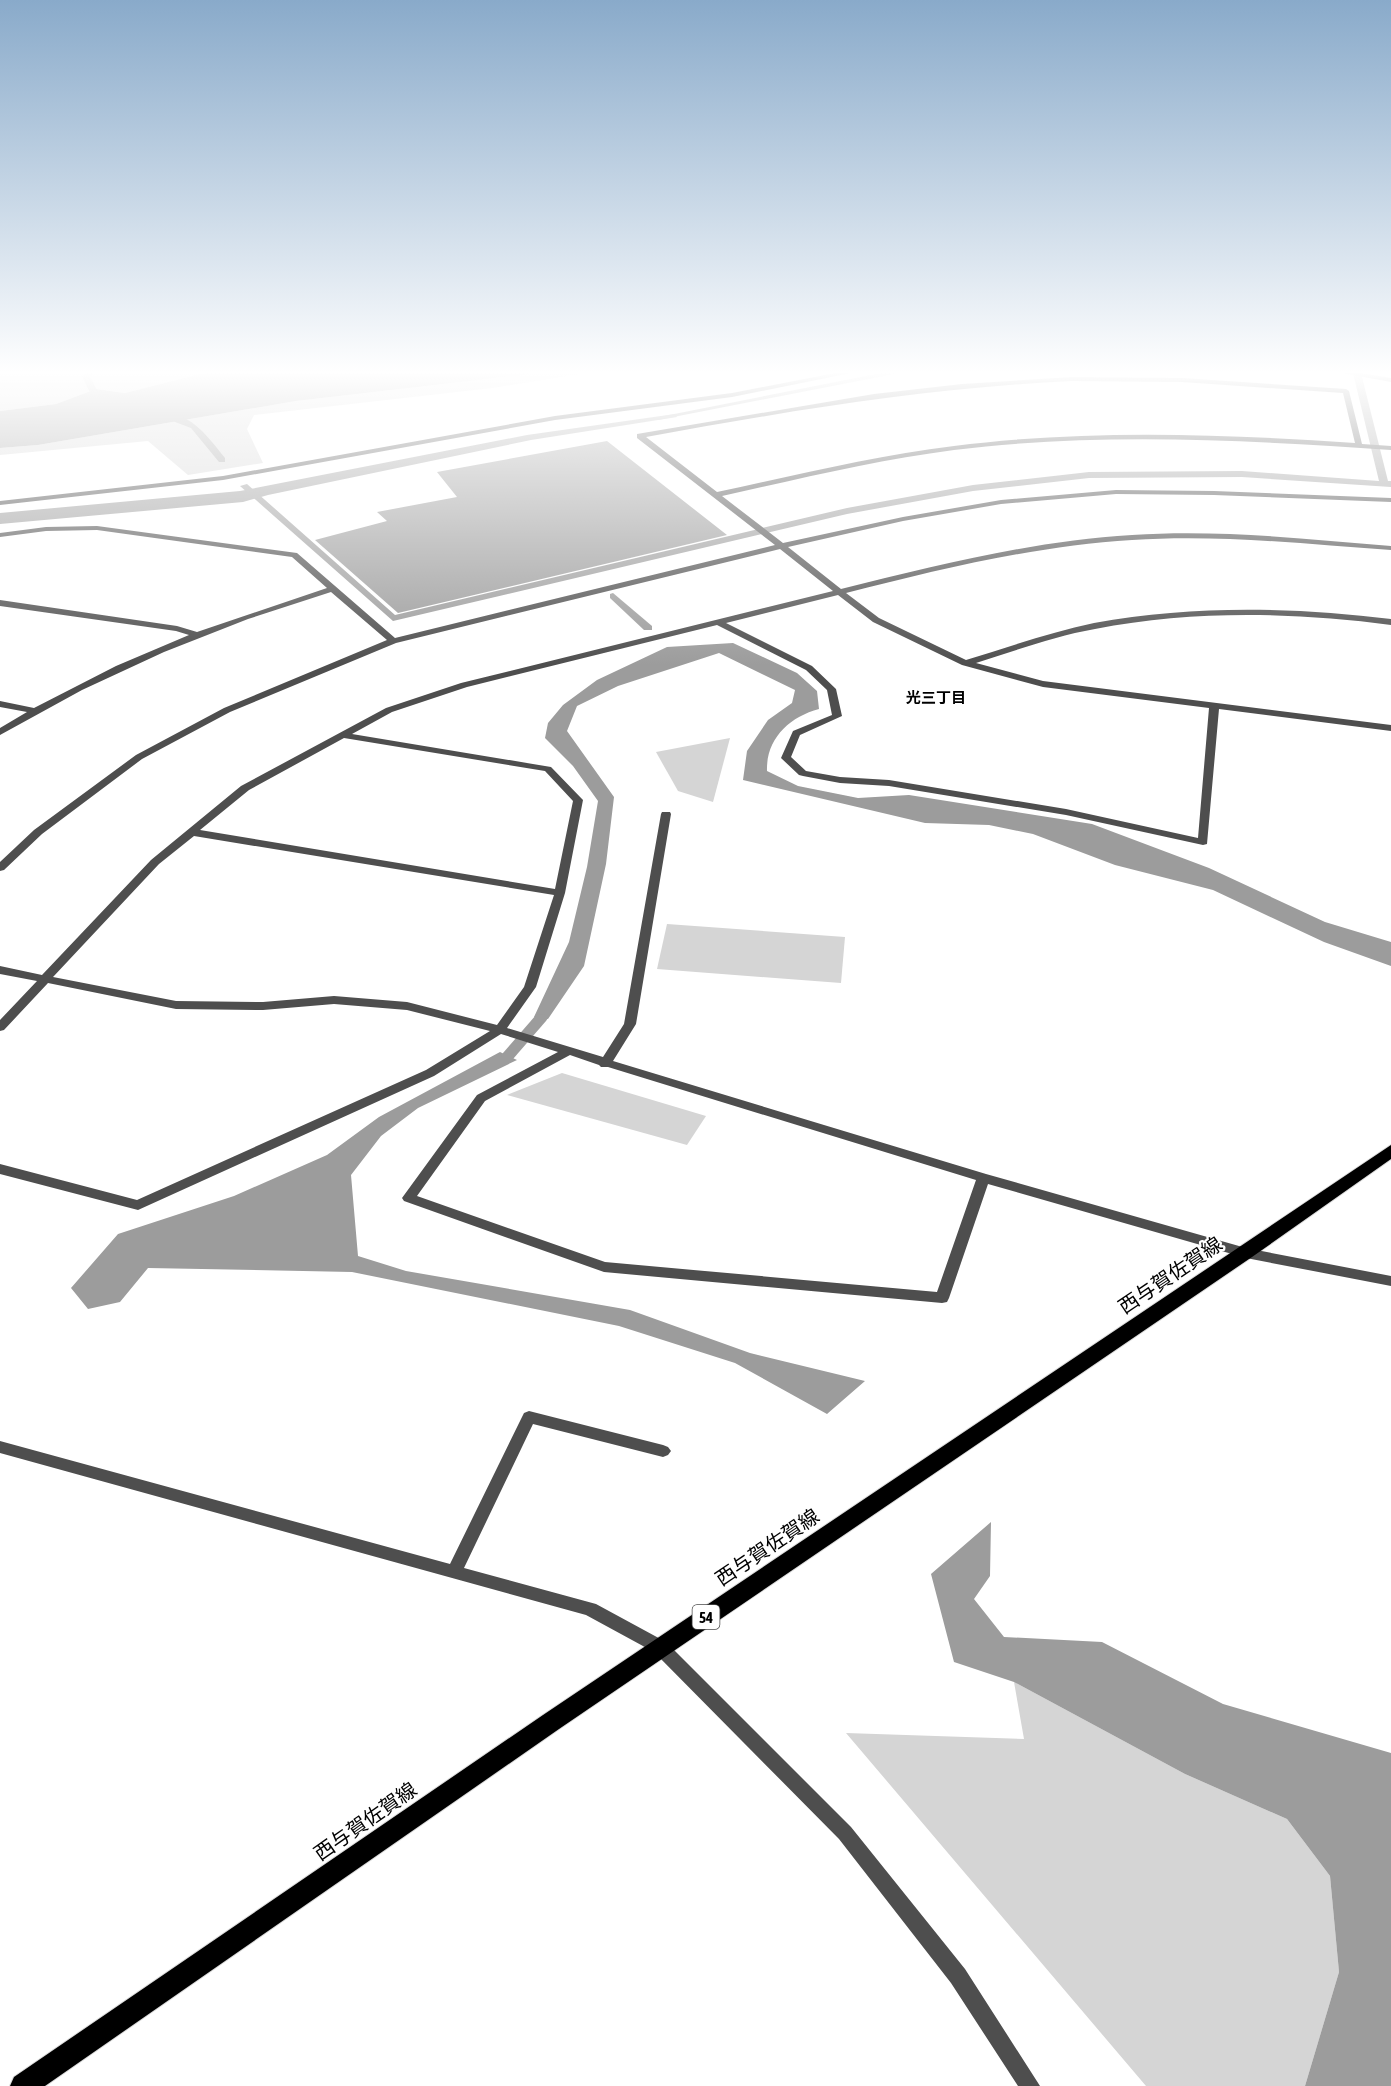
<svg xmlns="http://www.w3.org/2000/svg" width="1391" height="2086" viewBox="0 0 1391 2086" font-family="'Asap Condensed','Noto Sans JP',sans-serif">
<rect width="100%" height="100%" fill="#fff"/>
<g fill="#d5d5d5">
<polygon points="0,373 204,373 125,393 96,389 56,404 0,411"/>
<polygon points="539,373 586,373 492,388 254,415 247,429 263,463 188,475 148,441 0,455 0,448 38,445 296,401"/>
<polygon points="730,738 713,802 678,791 656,752"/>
<polygon points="667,924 845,937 841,983 657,969"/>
<polygon points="562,1073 706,1116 687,1145 507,1095"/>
<polygon points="1014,1682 1185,1774 1287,1819 1330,1876 1339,1972 1305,2086 1146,2086 846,1733 1024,1739"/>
</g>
<g fill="#9c9c9c">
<polygon points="204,373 539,373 296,401 38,445 0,448 0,411 56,404 96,389 125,393"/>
<polygon points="675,414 677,417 531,440 268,495 243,502 0,524 0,513 240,491 527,435"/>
<polygon points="607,441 727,535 398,613 315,540 387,521 377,512 457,497 437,472"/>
<path d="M733,643L797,673L817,691L819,709C789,717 766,739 767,771L798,786L858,798L909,795L1092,824L1209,868L1325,922L1391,942V966L1324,942L1213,890L1115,865L1033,834L989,825L925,823L743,780L747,751L768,720L792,703L795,690L719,653L618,686L577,706L567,731L614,797L606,864L584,966L548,1019L534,1017L569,942L587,867L598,801L573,766L545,738L548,723L563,705L597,680L667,647Z"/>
<polygon points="500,1052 517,1060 418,1108 381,1136 351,1175 358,1256 406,1271 630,1310 750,1353 865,1381 827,1414 735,1363 619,1326 352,1272 148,1268 120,1302 88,1309 71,1288 118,1234 234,1196 327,1155 379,1117"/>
<polygon points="991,1522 990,1576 974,1599 1004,1637 1102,1642 1223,1704 1391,1753 1391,2086 1305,2086 1339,1972 1330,1876 1287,1819 1185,1774 1014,1682 954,1662 931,1574"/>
</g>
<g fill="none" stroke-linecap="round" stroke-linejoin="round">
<g fill="#9c9c9c" fill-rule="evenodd">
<polygon points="85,373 93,373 90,377 99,394 109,395 109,399 93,398 82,377"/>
<polygon points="881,373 899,373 658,420 654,418"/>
<polygon points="1353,373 1361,373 1388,481 1391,481 1391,487 1242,477 1089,478 973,491 847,514 393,621 240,486 247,484 395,615 847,508 973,485 1089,472 1242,471 1379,481"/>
<path d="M162,413C191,412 209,438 225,458V462H219L191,428L162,417Z"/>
<polygon points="613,593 652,626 652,630 644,630 610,598 610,594"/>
<polygon points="541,1014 546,1015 548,1018 546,1021 513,1059 503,1059 501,1056 503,1053 536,1015"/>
</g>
<g stroke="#dbdbdb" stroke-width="2">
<polygon id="primary" points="1391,1145 1391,1159 1252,1257 559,1729 45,2086 10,2086 14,2077 543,1715"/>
</g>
<g fill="#4e4e4e" fill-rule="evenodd">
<polygon points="835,373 851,373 732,397 555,420 223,480 0,505 0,501 223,476 555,416 732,393"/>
<polygon points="1342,373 1361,373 1391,378 1391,382"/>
<path d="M1072,377L1182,378L1346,389L1349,391L1362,444L1391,446V450C1246,440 1099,432 954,450C876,460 799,479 722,496L783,543L903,517L1001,500L1116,490L1214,491L1391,498V502L1214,495L1116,494L1001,504L903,521L788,547L841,589C937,565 1033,541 1132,535C1218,529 1305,539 1391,546V550C1305,544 1218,534 1132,540C1035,546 941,569 846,593L879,618L966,660C1009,647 1051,632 1094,623C1192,605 1293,607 1391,619V625C1293,612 1192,610 1095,629C1054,636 1015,651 976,663L1043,681L1391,725V731L1219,709L1207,844L1203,845L1066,815L889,786L840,783L803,776L799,775L781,758L793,731L832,715L827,690L806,670L717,625L467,687L392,712L352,734L551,767L583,800L565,893L536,987L507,1028L603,1057L624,1024L661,814L662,812H670L671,814L636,1024L613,1061L986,1174L1246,1248L1391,1276V1286L1246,1258L988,1184L949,1298L947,1302L942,1303L604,1272L404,1201L402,1198L477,1095L558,1052L501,1034L434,1076L138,1210L0,1174V1164L137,1200L426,1070L490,1031L407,1010L334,1004L263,1010L176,1009L48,983L4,1030L0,1031V1020L37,981L0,974V966L42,975L151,860L241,786L386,708L461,683L833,591L780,549L396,643L230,712L142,759L42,834L4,870L0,871V862L34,830L136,755L224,708L387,640L331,592L248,619L164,652L82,690L0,735V728L27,712L0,707V701L34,708L116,666L189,635L176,631L0,606V600L177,626L197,632L327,588L292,557L97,530L46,531L0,537V533L46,527L97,526L297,553L395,638L775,545L637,438V434L874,394L962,384ZM1072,381L1182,382L1343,393L1355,443C1222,434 1087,429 954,446C874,456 796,475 717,492L646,437C788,411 928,388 1072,381ZM838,595L873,622L962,665L1043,687L1209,708L1198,838L1066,809L889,780L840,777L806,771L791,757L800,735L842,716L836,689L812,666L726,623ZM344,738L545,771L573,801L555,889L200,830L249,790ZM194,836L554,895L524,987L497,1025L407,1002L334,996L263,1002L176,1001L53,977L159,864ZM570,1055L599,1065L601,1067H608L976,1180L937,1292L605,1262L417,1196L485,1101Z"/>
<polygon points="529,1411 663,1445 668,1447 671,1451 668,1455 663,1457 533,1424 464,1568 596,1604 666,1642 668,1647 666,1652 660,1654 654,1652 586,1615 0,1453 0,1441 450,1564 522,1417 524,1413"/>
</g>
<polygon fill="#4e4e4e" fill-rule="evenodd" points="660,1640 666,1642 851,1827 965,1969 1040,2086 1018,2086 951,1983 839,1839 654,1652 652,1647 654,1642"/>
<use href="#primary" fill="#000" fill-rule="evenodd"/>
</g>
<linearGradient id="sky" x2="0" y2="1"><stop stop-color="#89aaca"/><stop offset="0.56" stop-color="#fff"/><stop offset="1" stop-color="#fff" stop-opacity="0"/></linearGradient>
<rect width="1391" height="665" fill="url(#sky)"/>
<g text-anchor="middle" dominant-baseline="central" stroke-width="4.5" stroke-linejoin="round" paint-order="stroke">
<g font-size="15" font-weight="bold" fill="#000" stroke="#fff">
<text x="936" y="697">光三丁目</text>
</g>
<rect fill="#fff" stroke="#4c4c4c" stroke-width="1.5" x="692.5" y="1605" width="27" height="24" rx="4.5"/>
<g font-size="15" font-weight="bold" fill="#000">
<text x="706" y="1617">54</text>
</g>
<g font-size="20" fill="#000" stroke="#fff">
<text transform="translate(1170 1275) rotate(-34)">西与賀佐賀線</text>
<text transform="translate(767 1547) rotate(-34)">西与賀佐賀線</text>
<text transform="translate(365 1821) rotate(-35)">西与賀佐賀線</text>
</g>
</g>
</svg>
